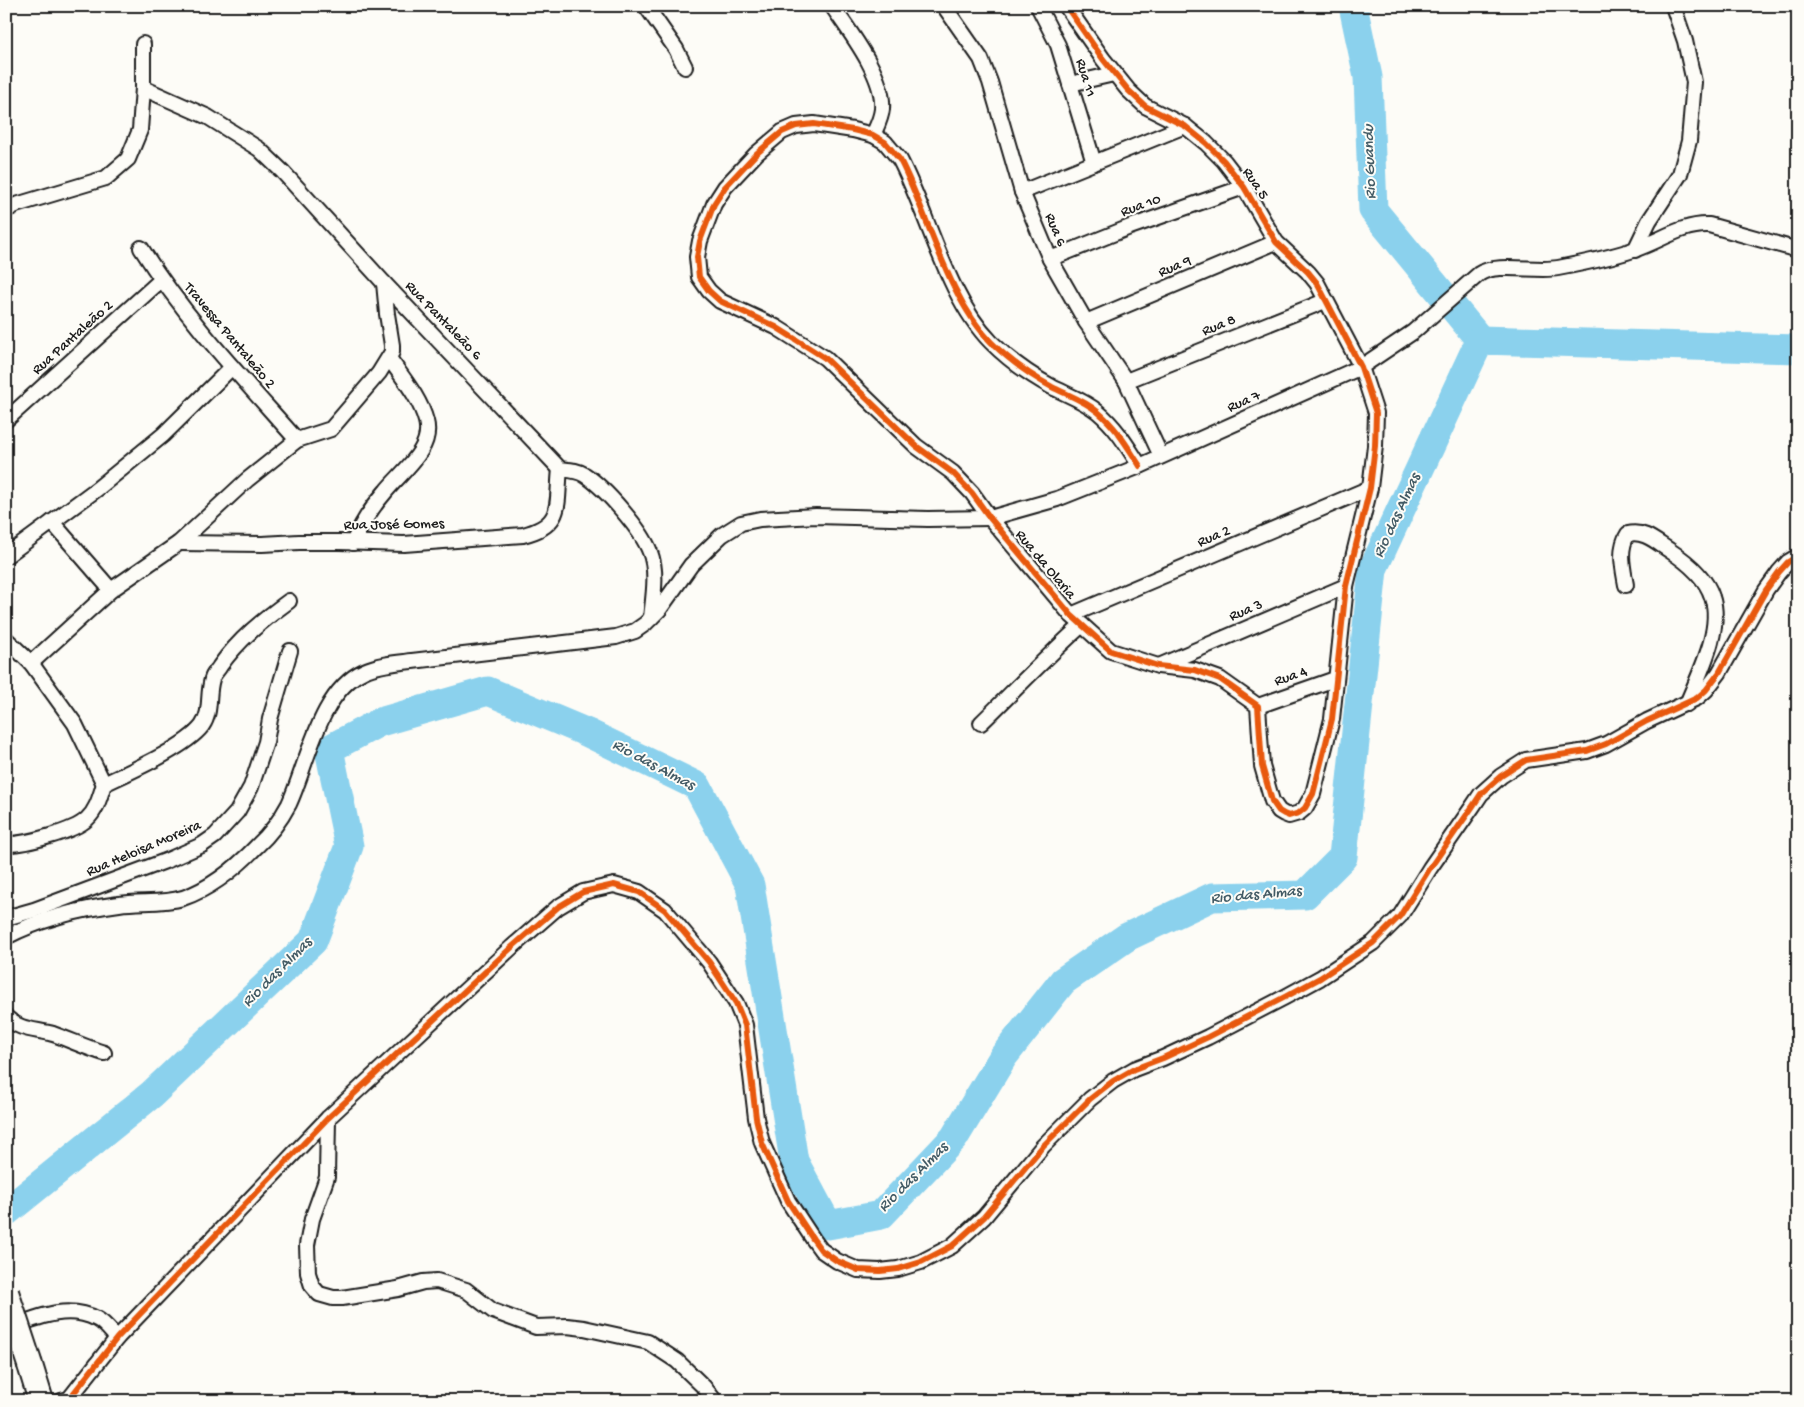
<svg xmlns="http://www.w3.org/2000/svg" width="1804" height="1407" viewBox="0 0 1804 1407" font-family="'Gochi Hand',sans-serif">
<rect width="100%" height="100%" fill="#fdfcf7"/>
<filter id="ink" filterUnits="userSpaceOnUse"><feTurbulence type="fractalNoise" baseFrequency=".02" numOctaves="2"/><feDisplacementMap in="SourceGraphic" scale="10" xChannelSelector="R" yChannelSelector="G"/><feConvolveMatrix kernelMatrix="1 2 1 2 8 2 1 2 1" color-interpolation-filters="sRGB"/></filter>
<g filter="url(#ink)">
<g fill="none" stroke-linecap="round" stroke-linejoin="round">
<g stroke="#8bd1ed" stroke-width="29">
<polyline points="1353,6 1368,77 1373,210 1480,340"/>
<polyline points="6,1212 152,1094 313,941 349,846 329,749 380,722 488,691 588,733 697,786 750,885 794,1161 828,1225 881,1215 954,1138 1003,1057 1063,981 1127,937 1212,897 1305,895 1343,857 1373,569 1480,340 1798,349"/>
</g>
<g stroke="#1c1c1c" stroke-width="18">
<g id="minor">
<polyline points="646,6 676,49 685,67"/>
<path d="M832,6C850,32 885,77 882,109C881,119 877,126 873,135"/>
<polyline points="944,6 981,59 990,82 1022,192 1050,259 1086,322 1126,381 1161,456"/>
<polyline points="1038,6 1058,45 1094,163"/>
<path d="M1066,6L1103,59L1128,90L1145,106L1185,126L1206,143L1224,161L1244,187L1276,242L1308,272L1317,283L1361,367L1376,413L1375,446L1370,488L1346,586L1332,719L1313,794L1305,808L1299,813L1289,816L1284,814L1279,811L1272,801L1262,766L1258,706L1220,679L1195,670L1158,666L1111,651L1071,615L990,518L972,493L953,473L916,446L825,358L776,327L720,301L709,291L699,277L697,257L700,241L714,204L725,187L756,154L782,132L796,126L814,124L853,130L873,135L885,142L900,160C929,216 947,297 991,342C1009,360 1030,375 1052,387C1068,395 1085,401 1098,412C1117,428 1127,446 1140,466"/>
<polyline points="1070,84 1114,74"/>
<path d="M143,88L208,117L259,149L283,172L384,283L560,469C569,470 577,470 585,475C605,488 642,530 650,552C658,572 653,598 651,618"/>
<polyline points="1022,192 1185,126"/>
<polyline points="6,210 16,205 106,178 128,159 140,130 143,88 143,44"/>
<path d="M141,248C185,318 243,379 297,440"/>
<polyline points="1635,250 1649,221 1680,174 1689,141 1694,82 1685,41 1673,6"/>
<polyline points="1050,259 1130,227 1244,187"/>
<polyline points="1086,322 1276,242"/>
<polyline points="1126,381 1325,301"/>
<polyline points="6,420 161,280"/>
<polyline points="52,522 111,590"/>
<path d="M179,543L262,544L299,542H339L404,544L523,535C565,525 556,503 560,469"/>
<path d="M353,543C361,524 373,506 386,491C401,472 434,449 426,421C420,398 402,377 389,358"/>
<polyline points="6,556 97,489 163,435 232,367"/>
<path d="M1626,585C1623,568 1618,549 1628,534C1644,530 1656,542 1669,550C1686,561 1706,577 1712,597C1723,629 1699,674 1687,704"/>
<polyline points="1071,615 1370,488"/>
<polyline points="6,639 31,663 75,724 104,784"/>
<polyline points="31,663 111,590 179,543 247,480 297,440 331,429 379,373 392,352 392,345 387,314 384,283"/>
<polyline points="1159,666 1346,586"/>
<polyline points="1258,706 1335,679"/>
<path d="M981,723C1015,690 1047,656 1082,625"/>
<path d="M6,844C24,845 75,831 87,819C97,810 100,796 104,784C129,772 185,748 202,726C212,712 207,695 212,679C213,674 218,670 220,666C239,639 263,620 289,601"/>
<polyline points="6,918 34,910 168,860 202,845 215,836 237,812 251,787 266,742 270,719 290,651"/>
<path d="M6,937C40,919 81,909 119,904C140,901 162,904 183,898C212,888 236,868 257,846C269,835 281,819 289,804C308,763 319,692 364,671C379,664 396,663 412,661L616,637L635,631L645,624L659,610L691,565L722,535L741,523L760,519L816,516L928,519L990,518L1057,499L1140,466L1361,367L1413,332L1479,274C1497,262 1535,272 1558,268C1584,263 1609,258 1633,250C1659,242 1681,224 1709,225L1798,250"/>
<path d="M6,1017C20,1031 36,1029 53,1034C70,1040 87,1048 104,1053"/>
<polyline points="328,1118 327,1177 312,1219 307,1245 308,1273 312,1286 319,1294 333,1298 342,1298 398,1289 423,1282 437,1281 466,1290 493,1311 536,1327 567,1326 584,1328 648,1342 677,1361 704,1387 715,1401"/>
<path d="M11,1327C38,1317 69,1304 97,1319C105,1323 111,1332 117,1338"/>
<polyline points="61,1401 69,1399 117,1338 328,1118 512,947 558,907 583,892 614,885 639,892 665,910 709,962 736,1003 745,1025 756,1118 762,1143 788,1201 813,1239 821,1250 837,1261 858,1270 880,1271 898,1269 921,1262 952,1246 984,1217 1043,1146 1090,1099 1113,1081 1134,1069 1163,1058 1208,1037 1285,997 1320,978 1373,943 1400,916 1430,868 1473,806 1481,794 1501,776 1526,760 1587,751 1606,744 1647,721 1697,698 1706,690 1719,673 1766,590 1779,572 1788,562 1798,556"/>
</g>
</g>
<g stroke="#1c1c1c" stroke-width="28">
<polyline id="trunk" points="30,1365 41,1401"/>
</g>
<use href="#minor" stroke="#fdfcf7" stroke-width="14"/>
<use href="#trunk" stroke="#fdfcf7" stroke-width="24"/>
<g stroke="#1c1c1c" stroke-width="28" stroke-linecap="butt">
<polyline id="trunk-bridge" points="6,1292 30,1365"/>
</g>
<use href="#trunk-bridge" stroke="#fdfcf7" stroke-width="24"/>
<g stroke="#fdfcf7" stroke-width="9">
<g id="cycleway">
<path d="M1066,6L1103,59L1128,90L1145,106L1185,126L1206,143L1224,161L1244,187L1276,242L1308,272L1317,283L1361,367L1376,413L1375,446L1370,488L1346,586L1332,719L1313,794L1305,808L1299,813L1289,816L1284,814L1279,811L1272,801L1262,766L1258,706L1220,679L1195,670L1158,666L1111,651L1071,615L990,518L972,493L953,473L916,446L825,358L776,327L720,301L709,291L699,277L697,257L700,241L714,204L725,187L756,154L782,132L796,126L814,124L853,130L873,135L885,142L900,160C929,216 947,297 991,342C1009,360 1030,375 1052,387C1068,395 1085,401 1098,412C1117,428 1127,446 1140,466"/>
<polyline points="61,1401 69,1399 117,1338 328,1118 512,947 558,907 583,892 614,885 639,892 665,910 709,962 736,1003 745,1025 756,1118 762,1143 788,1201 813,1239 821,1250 837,1261 858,1270 880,1271 898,1269 921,1262 952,1246 984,1217 1043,1146 1090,1099 1113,1081 1134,1069 1163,1058 1208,1037 1285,997 1320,978 1373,943 1400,916 1430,868 1473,806 1481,794 1501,776 1526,760 1587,751 1606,744 1647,721 1697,698 1706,690 1719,673 1766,590 1779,572 1788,562 1798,556"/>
</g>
</g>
<use href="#cycleway" stroke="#e8590c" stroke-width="6"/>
</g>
</g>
<g text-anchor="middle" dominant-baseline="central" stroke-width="4" stroke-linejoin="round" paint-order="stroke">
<g font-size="15" fill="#1c1c1c" stroke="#fdfcf7">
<text transform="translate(1085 78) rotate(73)">Rua 11</text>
<text transform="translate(1255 184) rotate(56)">Rua 5</text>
<text transform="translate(1141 206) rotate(-20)">Rua 10</text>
<text transform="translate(1055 230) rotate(67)">Rua 6</text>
<text transform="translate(1175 267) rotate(-23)">Rua 9</text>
<text transform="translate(443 321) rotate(46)">Rua Pantaleão 6</text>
<text transform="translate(1219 326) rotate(-22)">Rua 8</text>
<text transform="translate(229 336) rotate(50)">Travessa Pantaleão 2</text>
<text transform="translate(73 338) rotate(-42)">Rua Pantaleão 2</text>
<text transform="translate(1244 402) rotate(-24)">Rua 7</text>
<text transform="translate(394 525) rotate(-1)">Rua José Gomes</text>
<text transform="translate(1214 537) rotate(-23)">Rua 2</text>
<text transform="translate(1045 565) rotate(50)">Rua da Olaria</text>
<text transform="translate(1246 611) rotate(-23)">Rua 3</text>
<text transform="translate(1291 677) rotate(-19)">Rua 4</text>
<text transform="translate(144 849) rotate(-23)">Rua Heloisa Moreira</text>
</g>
<g font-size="16" font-style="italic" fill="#435b65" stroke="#fdfcf7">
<text transform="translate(1371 162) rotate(-92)">Rio Guandu</text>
<text transform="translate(1398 516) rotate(-65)">Rio das Almas</text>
<text transform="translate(653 766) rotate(28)">Rio das Almas</text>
<text transform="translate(1256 896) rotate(-5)">Rio das Almas</text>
<text transform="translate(278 973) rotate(-45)">Rio das Almas</text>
<text transform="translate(914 1178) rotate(-45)">Rio das Almas</text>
</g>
</g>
<rect width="1804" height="1407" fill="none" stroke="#fdfcf7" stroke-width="25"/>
<rect x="12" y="12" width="1779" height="1382" fill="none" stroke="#1c1c1c" stroke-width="2" filter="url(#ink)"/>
</svg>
